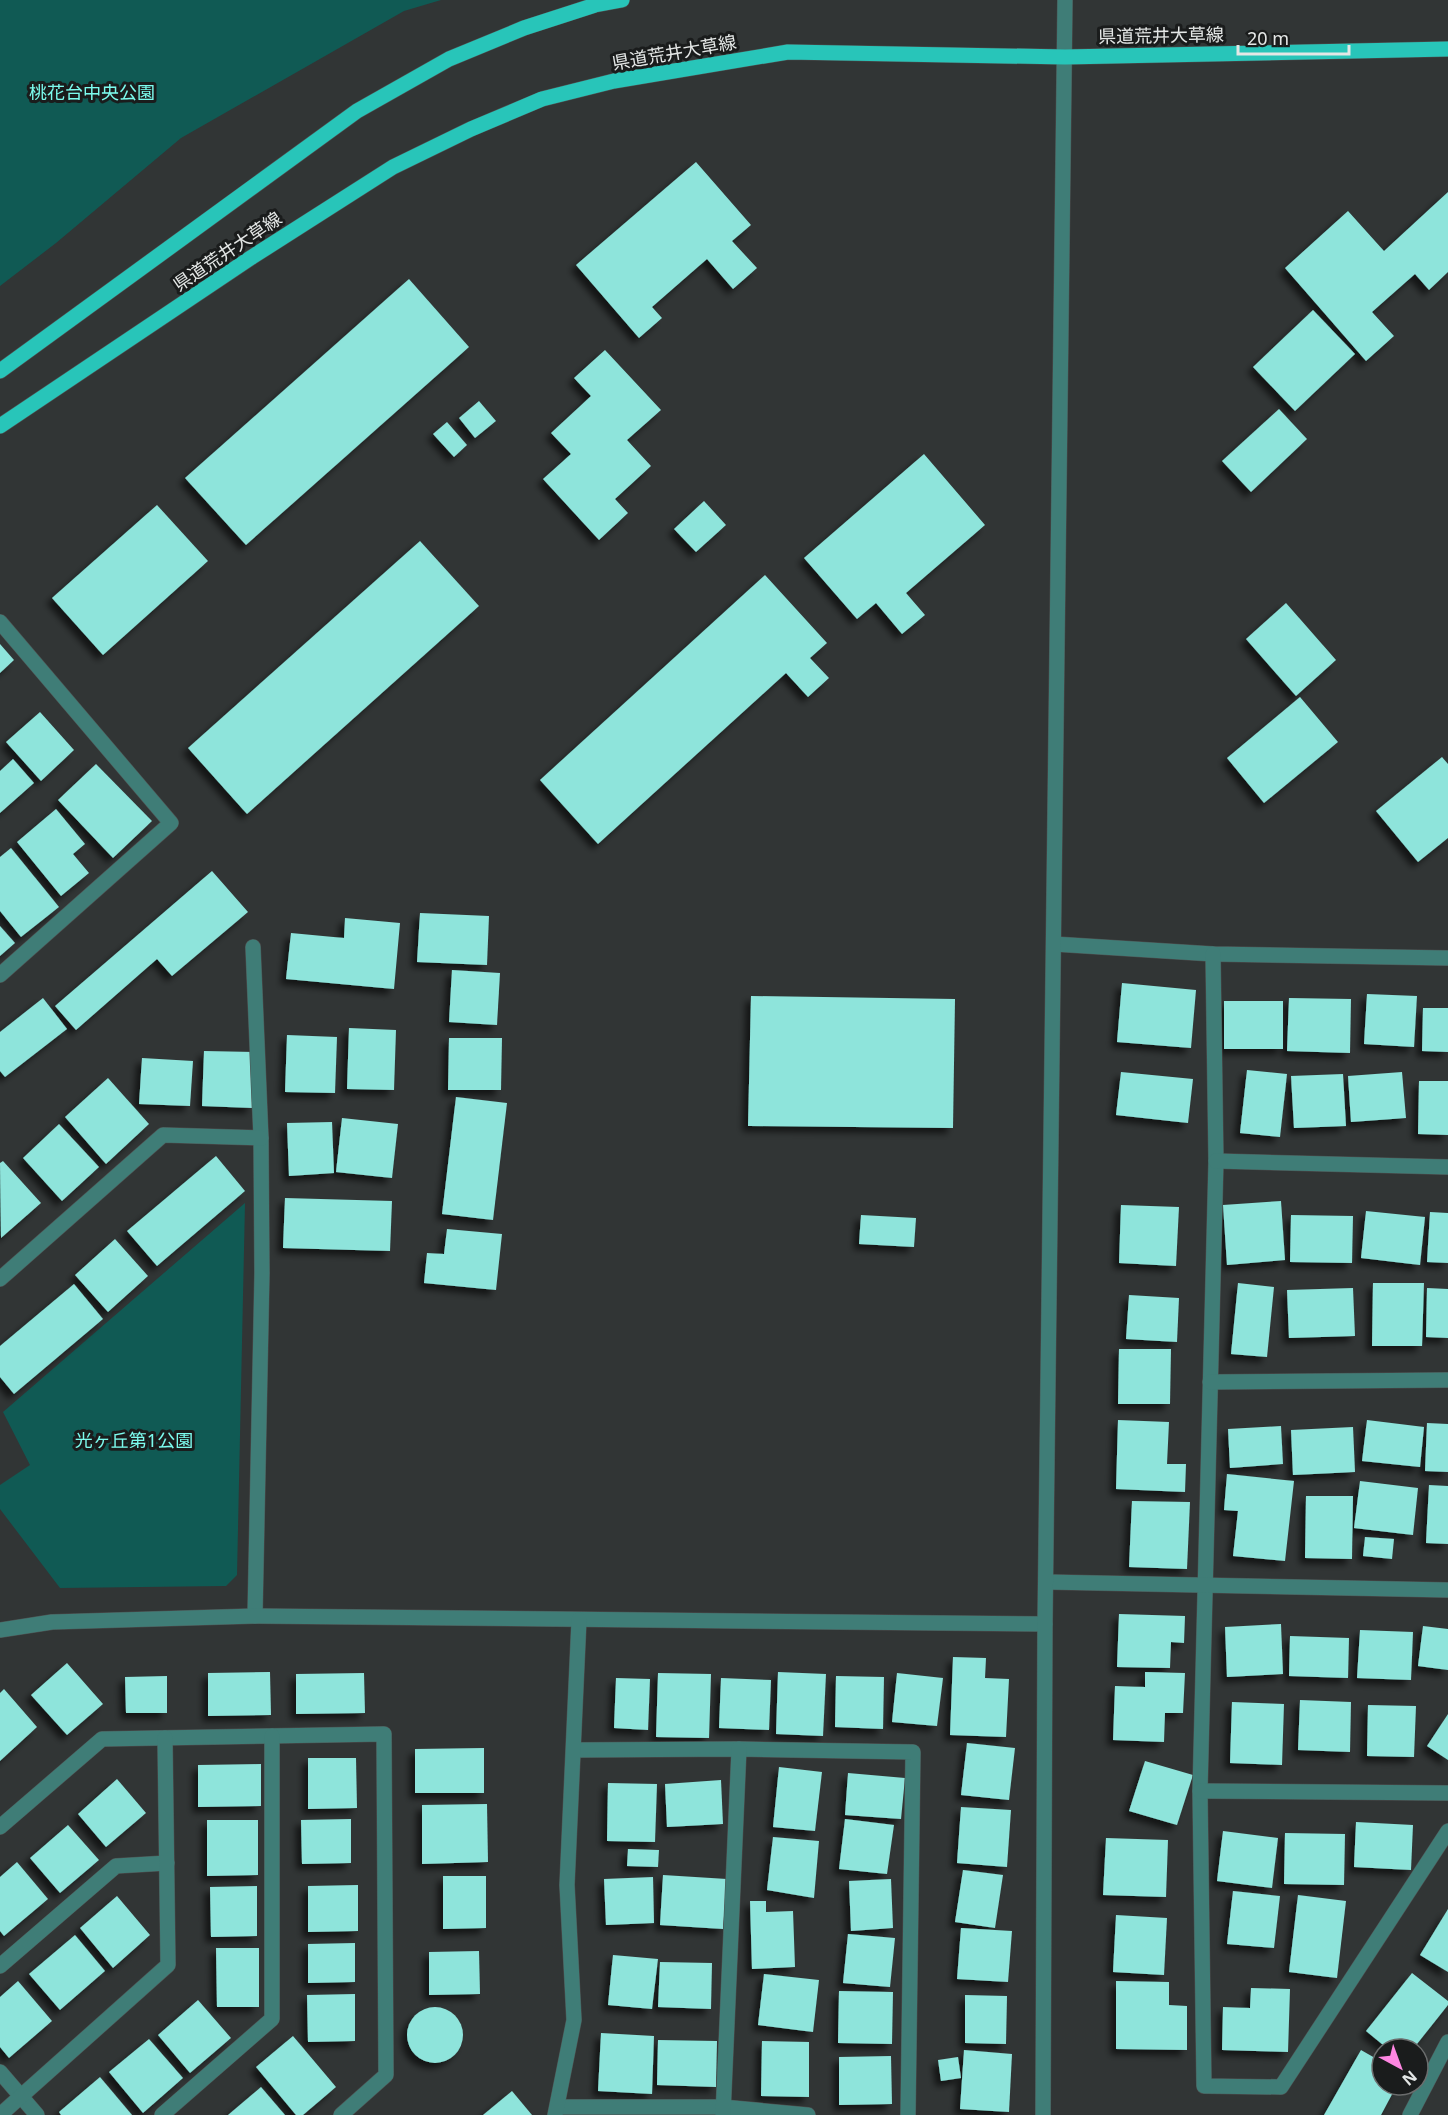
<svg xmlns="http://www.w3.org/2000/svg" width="1448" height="2115" viewBox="0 0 1448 2115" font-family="'Noto Sans','Noto Sans JP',sans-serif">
<defs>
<filter id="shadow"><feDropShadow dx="-5.5" dy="5.5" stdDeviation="3" flood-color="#0009"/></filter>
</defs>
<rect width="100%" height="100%" fill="#313535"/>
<g fill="#105a54">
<polygon points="0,0 441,0 404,11 181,138 56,243 0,286"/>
<polygon points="245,1203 237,1575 226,1586 60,1588 0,1509 0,1485 30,1465 3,1412"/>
</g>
<g fill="#8ee4db" filter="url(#shadow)">
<polygon points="696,162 751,225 732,241 757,268 733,289 707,259 652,307 662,318 639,338 576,265"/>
<polygon points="1448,192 1448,272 1429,290 1415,274 1372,312 1394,336 1366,361 1285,268 1348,211 1384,251"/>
<polygon points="409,279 469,347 246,545 185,478"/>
<polygon points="1313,310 1355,354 1295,411 1253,367"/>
<polygon points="605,350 661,410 627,440 651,466 615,499 628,513 599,540 543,479 571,454 551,433 591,396 574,378"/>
<polygon points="479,401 496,421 475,438 459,418"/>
<polygon points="1279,409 1307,439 1251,492 1222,461"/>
<polygon points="447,422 467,445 454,457 433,434"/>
<polygon points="924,454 985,525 906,593 925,615 902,634 876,603 857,619 804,558"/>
<polygon points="704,501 726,525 696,552 674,529"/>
<polygon points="157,505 208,561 103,655 52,598"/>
<polygon points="420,541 479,606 247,814 188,748"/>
<polygon points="765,575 827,643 810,658 829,678 808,697 786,673 598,844 540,780"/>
<polygon points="1286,603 1336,660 1296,696 1246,639"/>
<polygon points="0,644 14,660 0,673"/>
<polygon points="1300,697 1338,742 1264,803 1227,758"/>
<polygon points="40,712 74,750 41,781 6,742"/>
<polygon points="1442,757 1448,764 1448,838 1418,862 1376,811"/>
<polygon points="13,759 34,783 0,813 0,771"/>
<polygon points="96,764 152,821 113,858 58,800"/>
<polygon points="56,809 85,844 73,854 89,873 61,896 17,842"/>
<polygon points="11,848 59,907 21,937 0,911 0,857"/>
<polygon points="212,871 248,912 172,976 157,959 76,1030 55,1006"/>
<polygon points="420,913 489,916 487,965 417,962"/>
<polygon points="345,918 400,923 394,989 286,979 291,933 344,938"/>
<polygon points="0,926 15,943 0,956"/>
<polygon points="452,970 500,973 497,1025 449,1022"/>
<polygon points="1122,983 1196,990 1191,1048 1117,1042"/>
<polygon points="1367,994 1417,996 1414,1047 1364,1044"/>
<polygon points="751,996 955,999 953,1128 748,1126"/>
<polygon points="43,998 67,1029 5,1077 0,1071 0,1032"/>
<polygon points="1289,998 1351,999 1350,1053 1287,1051"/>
<rect x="1224" y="1001" width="59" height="48"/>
<polygon points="1423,1008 1448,1008 1448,1052 1422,1051"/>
<polygon points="349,1028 396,1030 394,1090 347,1089"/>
<polygon points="287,1035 337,1037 335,1093 285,1092"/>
<polygon points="449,1038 502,1038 501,1090 448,1090"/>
<polygon points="204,1051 255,1052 252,1108 202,1106"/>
<polygon points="142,1058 193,1061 190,1106 139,1104"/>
<polygon points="1247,1070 1287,1074 1280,1137 1240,1133"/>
<polygon points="1121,1072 1193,1079 1188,1123 1116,1115"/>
<polygon points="1402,1072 1406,1118 1351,1122 1348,1076"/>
<polygon points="1343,1074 1346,1126 1294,1128 1291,1076"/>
<polygon points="108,1078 149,1124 106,1164 65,1117"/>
<polygon points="1419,1081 1448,1081 1448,1135 1418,1134"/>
<polygon points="456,1097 507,1103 493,1220 442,1214"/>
<polygon points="342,1118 398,1124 392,1178 336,1172"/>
<polygon points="332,1122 334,1173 289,1176 287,1123"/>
<polygon points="59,1124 99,1167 62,1201 23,1158"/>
<polygon points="216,1156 245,1191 157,1266 127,1231"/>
<polygon points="3,1161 41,1203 1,1238 0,1163"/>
<polygon points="285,1198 392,1201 390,1251 283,1248"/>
<polygon points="1281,1201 1285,1260 1227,1265 1223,1205"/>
<polygon points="1121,1205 1179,1207 1176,1266 1119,1263"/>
<polygon points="1366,1211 1425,1217 1420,1265 1361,1258"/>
<polygon points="1430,1212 1448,1213 1448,1263 1427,1262"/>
<polygon points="861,1215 916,1218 914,1247 859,1244"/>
<polygon points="1291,1215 1353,1216 1352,1263 1290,1262"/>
<polygon points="447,1229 502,1234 496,1290 424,1283 427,1253 444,1254"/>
<polygon points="115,1239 148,1276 108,1312 75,1275"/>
<polygon points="1238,1283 1274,1287 1267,1357 1231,1354"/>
<polygon points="1373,1283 1424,1283 1422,1346 1372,1346"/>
<polygon points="74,1284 103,1319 14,1394 0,1377 0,1346"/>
<polygon points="1353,1288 1355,1336 1289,1338 1287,1290"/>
<polygon points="1427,1288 1448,1289 1448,1338 1426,1337"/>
<polygon points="1129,1295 1179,1298 1177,1342 1126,1339"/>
<polygon points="1119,1349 1171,1349 1170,1404 1118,1404"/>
<polygon points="1118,1420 1169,1422 1167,1464 1186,1464 1185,1492 1116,1489"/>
<polygon points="1367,1420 1424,1427 1420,1467 1362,1461"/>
<polygon points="1427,1423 1448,1424 1448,1472 1425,1471"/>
<polygon points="1281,1426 1283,1464 1230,1468 1228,1429"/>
<polygon points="1353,1427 1355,1472 1293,1475 1291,1430"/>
<polygon points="1227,1474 1294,1481 1285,1561 1233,1556 1238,1511 1224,1510"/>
<polygon points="1360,1481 1418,1488 1413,1535 1354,1528"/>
<polygon points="1429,1485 1448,1486 1448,1544 1426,1543"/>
<polygon points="1306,1496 1353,1496 1352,1559 1305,1558"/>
<polygon points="1132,1501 1190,1502 1187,1569 1129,1567"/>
<polygon points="1365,1537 1394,1539 1392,1559 1363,1556"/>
<polygon points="1119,1614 1185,1616 1184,1643 1171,1642 1170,1668 1117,1667"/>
<polygon points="1281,1624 1283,1674 1227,1677 1225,1627"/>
<polygon points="1423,1626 1448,1629 1448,1670 1418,1666"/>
<polygon points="1360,1630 1413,1632 1411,1680 1357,1678"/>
<polygon points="1290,1636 1349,1638 1348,1678 1289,1676"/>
<polygon points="953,1657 986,1658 985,1678 1009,1679 1006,1737 950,1735"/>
<polygon points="67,1663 103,1704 67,1735 31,1695"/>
<polygon points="270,1672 271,1715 208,1716 208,1673"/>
<polygon points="778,1672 826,1674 823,1736 776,1734"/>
<polygon points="1145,1672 1185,1673 1183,1713 1165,1713 1164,1742 1113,1740 1115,1686 1145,1687"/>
<polygon points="364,1673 365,1713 296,1714 296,1674"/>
<polygon points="658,1673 711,1674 709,1738 656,1737"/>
<polygon points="897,1673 943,1678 937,1726 892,1722"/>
<polygon points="167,1676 167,1713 126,1713 125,1677"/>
<polygon points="836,1676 884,1677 883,1729 835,1727"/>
<polygon points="616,1678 650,1679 648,1730 614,1728"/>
<polygon points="721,1678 771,1680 769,1730 719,1728"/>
<polygon points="4,1689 37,1727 0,1761 0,1693"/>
<polygon points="1300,1700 1351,1702 1350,1752 1298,1750"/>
<polygon points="1232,1702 1284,1704 1282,1765 1230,1763"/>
<polygon points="1368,1705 1416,1706 1414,1757 1367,1756"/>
<polygon points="1448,1714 1448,1760 1427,1746"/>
<polygon points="967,1743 1015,1748 1009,1800 961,1795"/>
<polygon points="484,1748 484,1793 415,1793 415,1749"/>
<polygon points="308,1758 356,1758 357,1808 308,1809"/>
<polygon points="1145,1761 1193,1775 1177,1825 1129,1811"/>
<polygon points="261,1764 261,1806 198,1807 198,1765"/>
<polygon points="779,1767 822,1772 815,1831 773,1827"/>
<polygon points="848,1773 905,1778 901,1819 845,1815"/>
<polygon points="117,1779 146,1813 106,1847 78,1814"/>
<polygon points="721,1780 723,1824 667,1827 665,1784"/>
<polygon points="608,1783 657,1784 655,1842 607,1841"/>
<polygon points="487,1804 488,1862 422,1864 422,1805"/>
<polygon points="961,1807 1011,1810 1007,1867 957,1863"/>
<polygon points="351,1819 351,1863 302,1864 301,1820"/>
<polygon points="845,1819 894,1825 887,1874 839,1869"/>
<polygon points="207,1820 258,1820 258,1875 207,1876"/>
<polygon points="1356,1822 1413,1825 1411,1870 1354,1867"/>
<polygon points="68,1825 99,1860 60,1893 30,1858"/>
<polygon points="1223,1831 1278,1838 1272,1888 1217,1881"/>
<polygon points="1285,1833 1345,1834 1344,1885 1284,1884"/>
<polygon points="773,1837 819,1841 814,1898 767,1890"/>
<polygon points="1106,1838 1168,1840 1166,1897 1103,1895"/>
<polygon points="628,1849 659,1850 658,1867 627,1866"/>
<polygon points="17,1862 48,1899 4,1936 0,1931 0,1877"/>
<polygon points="963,1870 1003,1875 995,1928 955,1922"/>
<polygon points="663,1875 727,1879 723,1929 660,1925"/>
<polygon points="443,1876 486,1876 486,1928 443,1929"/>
<polygon points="653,1877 654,1923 606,1925 604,1879"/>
<polygon points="891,1879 893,1928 851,1931 849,1881"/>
<polygon points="358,1885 358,1931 308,1932 308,1886"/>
<polygon points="257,1886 257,1936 211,1937 210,1887"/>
<polygon points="1233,1891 1280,1896 1274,1948 1227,1944"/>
<polygon points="1298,1895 1346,1901 1337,1978 1289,1972"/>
<polygon points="117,1896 150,1935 113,1968 80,1928"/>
<polygon points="750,1901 766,1901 766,1912 793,1911 795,1967 752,1969"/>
<polygon points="1448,1909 1448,1972 1420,1955"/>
<polygon points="1116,1915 1167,1918 1164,1975 1113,1972"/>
<polygon points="961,1928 1012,1931 1008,1982 957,1979"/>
<polygon points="848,1934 895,1938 890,1987 843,1983"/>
<polygon points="75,1935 105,1971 60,2010 29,1974"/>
<polygon points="355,1943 355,1982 308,1983 308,1944"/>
<polygon points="216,1948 259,1948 259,2007 217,2007"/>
<polygon points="479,1951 480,1994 429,1995 429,1952"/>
<polygon points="613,1955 658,1959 652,2009 608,2005"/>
<polygon points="660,1962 712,1963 711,2009 658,2007"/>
<polygon points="1412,1973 1448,2001 1448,2005 1413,2049 1388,2049 1366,2031"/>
<polygon points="764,1974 819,1980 813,2032 758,2025"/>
<polygon points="18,1981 52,2021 9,2058 0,2047 0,1997"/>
<polygon points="1116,1981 1169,1982 1169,2005 1187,2006 1187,2050 1116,2049"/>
<polygon points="1251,1988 1290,1989 1288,2052 1222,2050 1223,2007 1250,2008"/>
<polygon points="839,1991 893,1992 892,2044 838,2043"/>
<polygon points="355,1994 355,2041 308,2042 307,1995"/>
<polygon points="965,1995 1007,1996 1006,2044 965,2043"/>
<polygon points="198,2000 231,2038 190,2073 158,2035"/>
<circle cx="435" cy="2035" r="28"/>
<polygon points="601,2033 654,2036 652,2094 598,2091"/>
<polygon points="293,2036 336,2087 303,2115 296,2115 256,2067"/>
<polygon points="149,2039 183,2078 143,2113 109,2072"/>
<polygon points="658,2040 717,2041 716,2087 657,2085"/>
<polygon points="762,2041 809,2042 809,2097 761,2096"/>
<polygon points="964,2050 1012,2054 1009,2112 960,2109"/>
<polygon points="1361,2050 1382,2062 1382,2085 1397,2085 1381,2115 1324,2115"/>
<polygon points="891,2056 892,2104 839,2105 839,2057"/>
<polygon points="958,2057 961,2078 941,2081 938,2060"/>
<polygon points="100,2077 132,2115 61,2115 59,2112"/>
<polygon points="261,2087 285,2115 228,2115"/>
<polygon points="512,2091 532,2115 483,2115"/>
</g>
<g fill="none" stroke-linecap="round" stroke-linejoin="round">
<g stroke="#4e5151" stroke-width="16">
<g id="minor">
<polyline points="0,622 171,823 0,975"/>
<polyline points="1054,944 1213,954 1448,958"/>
<polyline points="253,947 261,1138 262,1273 255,1616"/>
<polyline points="1213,954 1216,1161 1200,1791 1204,2086 1281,2087 1448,1831"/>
<polyline points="1216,1161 1448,1167"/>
<polyline points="0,1279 163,1135 261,1138"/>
<polyline points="1210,1382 1448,1380"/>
<polyline points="1047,1582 1448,1590"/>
<polyline points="0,1630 52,1622 255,1616 1045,1624"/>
<polyline points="575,1750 739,1749 913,1752 908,2115"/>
<polyline points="1200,1791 1448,1793"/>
<polyline points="0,1827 102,1739 384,1734 386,2075 341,2115"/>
<polyline points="0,1966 116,1866 167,1863"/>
<polyline points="0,2072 37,2115"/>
<polyline points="558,2107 723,2107 808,2115"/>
<polyline points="0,2115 168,1965 165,1738"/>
<polyline points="162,2115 272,2019 272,1736"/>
<polyline points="555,2115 574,2020 567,1885 579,1620"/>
<polyline points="723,2115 739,1749"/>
<polyline points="1043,2115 1045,1624 1065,0"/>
<polyline points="1410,2115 1448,2042"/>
</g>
</g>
<g stroke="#4e5151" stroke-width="16">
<g id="major">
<polyline points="0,371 357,111 449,59 524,28 595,5 622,0"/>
<polyline points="0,426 252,257 393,167 471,129 542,99 614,81 788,52 1065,57 1448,49"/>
</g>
</g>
<use href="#minor" stroke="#3f7d77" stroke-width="15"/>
<use href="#major" stroke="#28c5b9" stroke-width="15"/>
</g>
<g text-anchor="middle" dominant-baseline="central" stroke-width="6" stroke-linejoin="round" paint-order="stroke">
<g font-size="18" fill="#e4e7e6" stroke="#1a1c1c">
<text transform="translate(1161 35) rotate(-1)">県道荒井大草線</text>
<text transform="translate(674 52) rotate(-10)">県道荒井大草線</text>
<text transform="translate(227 251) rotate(-34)">県道荒井大草線</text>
</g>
<g font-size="18" fill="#7cfbee" stroke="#1a1c1c">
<text x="92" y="92">桃花台中央公園</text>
<text x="134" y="1440">光ヶ丘第1公園</text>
</g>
</g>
<g transform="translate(1400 2067) rotate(139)"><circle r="28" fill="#1a1c1c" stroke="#6b6d6d" stroke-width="1.5"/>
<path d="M0-4.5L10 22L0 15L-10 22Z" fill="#fe86e1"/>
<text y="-9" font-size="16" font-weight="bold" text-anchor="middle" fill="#e4e7e6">N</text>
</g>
<path d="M1238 45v9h111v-9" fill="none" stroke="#e4e7e6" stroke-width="3"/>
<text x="1247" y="45" font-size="18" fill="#e4e7e6" stroke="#1a1c1c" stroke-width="4.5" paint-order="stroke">20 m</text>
</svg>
